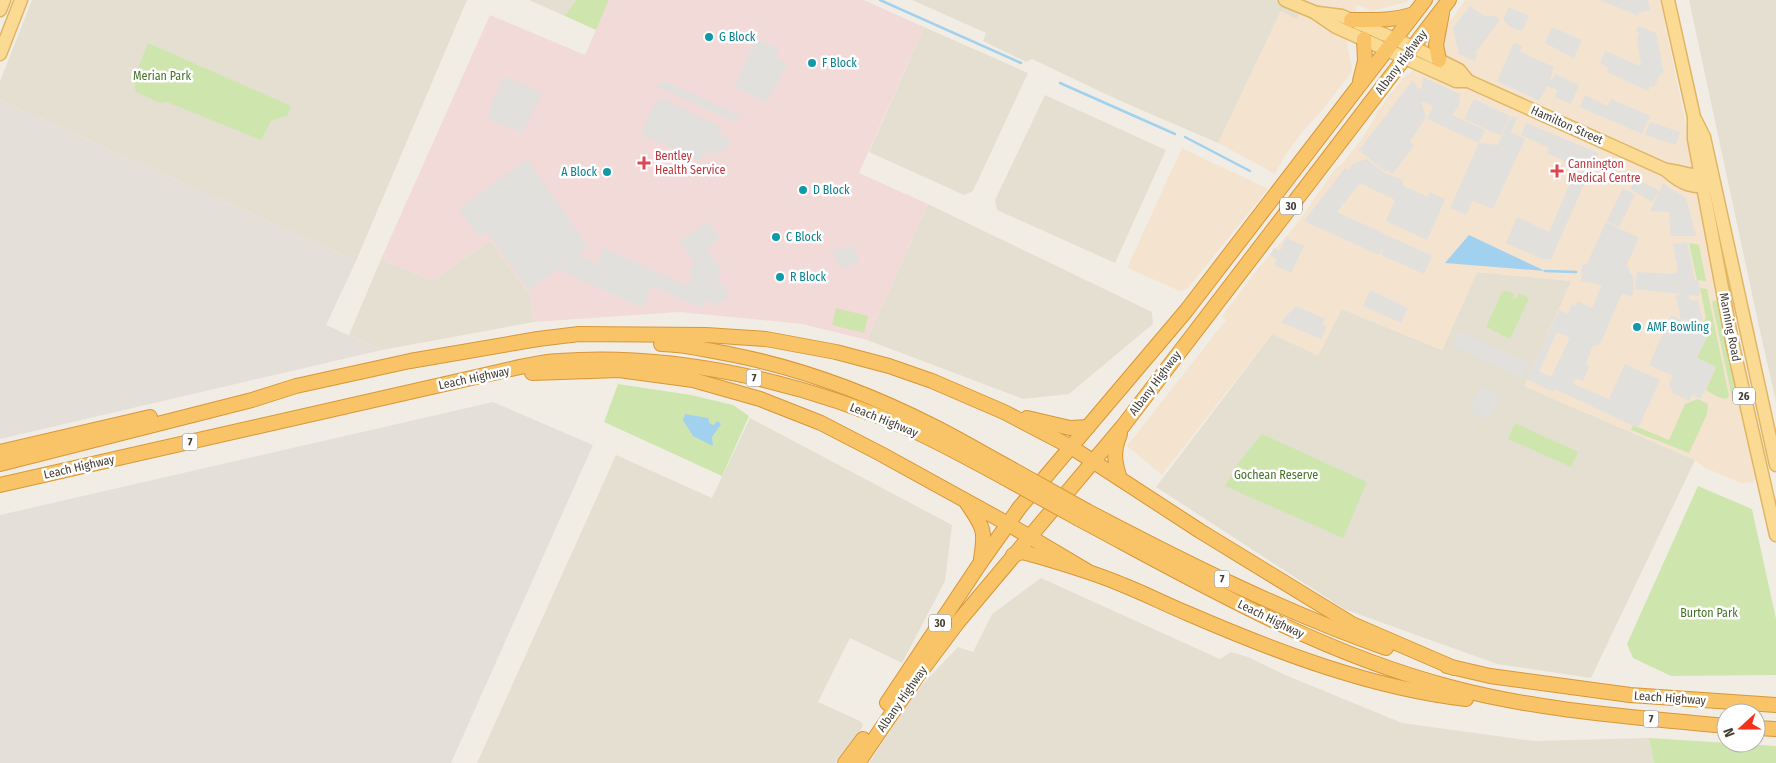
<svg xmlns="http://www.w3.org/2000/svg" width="1776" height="763" viewBox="0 0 1776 763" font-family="'Fira Sans Condensed',sans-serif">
<rect width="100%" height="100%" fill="#f2ede4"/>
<g fill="#e5dfd2">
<polygon points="32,0 467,0 356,261 0,100 0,81"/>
<polygon points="529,0 576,0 565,16"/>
<polygon points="912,0 1305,0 1297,20 1281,11 1218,143 1116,99 1032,59 1026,62 983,41 986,33"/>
<polygon points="1689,0 1776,0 1776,402 1760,331"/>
<polygon points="924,27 1028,73 973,191 964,195 869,152"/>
<polygon points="1045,95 1166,150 1115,263 997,210 995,200"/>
<polygon points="928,204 1152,312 1153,324 1069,394 1023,399 867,340"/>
<polygon points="490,240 530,296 534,322 382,350 349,335 381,259 433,281"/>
<polygon points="1477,272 1572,281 1524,386 1695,460 1591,678 1497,664 1344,609 1156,487 1272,334 1342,309 1442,350"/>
<polygon points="750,418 952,525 945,581 902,663 850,638 818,702 860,721 863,724 862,728 835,763 477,763 616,455 712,498"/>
<polygon points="1041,578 1220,659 1231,652 1248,657 1283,674 1402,723 1534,741 1649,738 1654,763 869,763 917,690 958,647 973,652 992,614"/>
</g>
<g fill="#f4e3cf">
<polygon points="1305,0 1408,0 1407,2 1372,11 1357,5 1347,43 1352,69 1351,73 1319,114 1304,130 1285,155 1275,174 1218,143 1281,11 1297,20"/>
<polygon points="1465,0 1660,0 1759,474 1753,482 1741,483 1705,468 1695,460 1524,386 1571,281 1477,272 1442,350 1342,309 1318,356 1272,334 1162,475 1127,446 1226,320 1222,316 1260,266 1296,225 1335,169 1341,165 1360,141 1375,118 1376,113 1404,77 1411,73 1440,36"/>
<polygon points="1182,148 1268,189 1187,289 1180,291 1127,268"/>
</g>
<g fill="#e4dfd9">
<polygon points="0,100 356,261 326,325 382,350 0,439"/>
<polygon points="493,402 593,445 451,763 0,763 0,515"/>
</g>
<polygon fill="#f2dad8" points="609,0 864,0 924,27 859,173 928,204 867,340 802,324 679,312 534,322 530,296 490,240 433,281 381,259 490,15 585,55"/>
<g fill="#cee5ae">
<polygon points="576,0 609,0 596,30 565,16"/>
<polygon points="148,43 291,106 288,115 271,121 261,140 167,102 160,103 136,92 133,80"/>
<polygon points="1689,243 1699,245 1706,281 1697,280"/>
<polygon points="1700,288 1707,289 1729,396 1726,399 1718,397 1706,390 1716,367 1697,358 1708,335 1698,328 1703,326 1703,322 1706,318"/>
<polygon points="1504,290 1514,294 1513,297 1516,299 1519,293 1529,298 1510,339 1486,327 1501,294 1500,292 1503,293"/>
<polygon points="1717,300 1719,300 1738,393 1733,394 1731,393 1712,302"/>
<polygon points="836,308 868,316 864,333 832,325"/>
<polygon points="618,384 691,395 733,405 749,416 722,476 604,422"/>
<polygon points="1698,399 1708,404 1707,414 1689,453 1631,430 1633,425 1669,440 1685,404"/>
<polygon points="1515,423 1578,452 1571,467 1508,439"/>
<polygon points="1262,434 1367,482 1343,538 1225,486 1239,462"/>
<polygon points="1698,486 1752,509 1776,619 1776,675 1671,676 1633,658 1627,644"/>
<polygon points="1649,738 1776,746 1776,763 1654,763"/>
</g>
<g fill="#e2e0dd" fill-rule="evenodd">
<polygon points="1601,0 1648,0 1650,10 1638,13 1639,16 1605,2 1601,2"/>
<polygon points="1470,6 1484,16 1495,16 1500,20 1475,53 1477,54 1475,61 1459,54 1453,28"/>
<polygon points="1509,7 1529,16 1522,31 1510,27 1503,19"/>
<polygon points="1638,26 1656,33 1664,73 1662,73 1660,75 1654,87 1650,86 1648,91 1607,72 1609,68 1600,63 1605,51 1640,66 1641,63 1637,40 1639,33 1636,31"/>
<polygon points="1552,27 1582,40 1574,58 1545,43"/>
<polygon points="756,39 780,49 776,58 787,64 767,102 734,87"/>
<polygon points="1514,43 1522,46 1520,52 1554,67 1550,79 1552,80 1555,74 1579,85 1571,104 1555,97 1557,90 1547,86 1539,101 1497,81"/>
<polygon points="504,76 542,93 522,133 488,119 492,102"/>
<polygon points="1423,77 1460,94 1459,105 1452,115 1485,130 1479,143 1498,145 1511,116 1517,118 1511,132 1525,139 1493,209 1473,201 1483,178 1466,215 1450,208 1479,143 1427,119 1433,106 1421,101 1426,118 1410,141 1414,146 1392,174 1388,170 1386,172 1359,150 1413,80 1418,89 1422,88"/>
<polygon points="665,81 743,117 733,121 656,86"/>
<polygon points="1585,95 1607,106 1611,99 1650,116 1642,134 1580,107"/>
<polygon points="661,98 722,128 720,134 731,140 727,147 716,155 710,152 702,157 700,161 641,134 652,108"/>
<polygon points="1474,99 1510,116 1501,136 1464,119"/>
<polygon points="1650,122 1680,132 1676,145 1645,135"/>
<polygon points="1526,123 1598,153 1551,259 1542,259 1506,243 1517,217 1549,232 1577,167 1547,153 1549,148 1521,135"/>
<polygon points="527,159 588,247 577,255 596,264 605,248 687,286 692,277 689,272 691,266 695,263 680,241 707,221 720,238 707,249 723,272 717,277 730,295 715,307 711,301 703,303 701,308 652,286 643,308 559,270 572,259 529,290 487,232 479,237 459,209"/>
<polygon points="1367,159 1383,172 1400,179 1403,181 1402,185 1428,197 1430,192 1445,199 1427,240 1386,221 1395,200 1360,183 1337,212 1432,256 1424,274 1381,255 1384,244 1379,255 1304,221 1345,168 1349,170 1354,163"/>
<polygon points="1636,178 1659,191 1652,202 1630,189"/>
<polygon points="1663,184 1686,198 1696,236 1671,236 1669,212 1650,211"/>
<polygon points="1623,188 1635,195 1619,227 1607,221"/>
<path d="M1606,222L1639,238L1626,266L1629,267V274L1633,275L1634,291L1631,297L1622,293L1602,340L1597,346L1593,345L1586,364L1589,366L1583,381L1576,378L1573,384L1609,399L1625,364L1660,380L1638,428L1555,389L1553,392L1527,379L1559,310L1567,314L1572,304L1575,306L1578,301L1592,308L1602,285L1581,281L1582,265L1587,264ZM1557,332L1570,338L1551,377L1539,371Z"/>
<polygon points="1286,238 1304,246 1291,273 1274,265 1277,259 1270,255 1274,248 1280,251"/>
<polygon points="1687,242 1695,280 1698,280 1700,289 1699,296 1689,295 1689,298 1692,301 1698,300 1704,326 1698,328 1708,334 1697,358 1716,367 1701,399 1692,395 1689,401 1673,393 1669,384 1673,376 1649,365 1671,315 1683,321 1687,320 1686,319 1681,320 1676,296 1681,294 1635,289 1637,272 1674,274 1678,271 1673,244"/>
<polygon points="852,245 860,261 841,269 832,251"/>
<polygon points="1370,290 1408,308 1401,323 1363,306"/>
<polygon points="1296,306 1325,319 1322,324 1327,327 1321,339 1281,322"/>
<polygon points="1459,331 1529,363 1522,378 1452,346"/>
<polygon points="1480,386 1500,395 1489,420 1469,411"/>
</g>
<g fill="#a1d1ee">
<polygon points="1469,235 1545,271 1445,263"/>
<polygon points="685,414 708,418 710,424 714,425 717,421 721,424 712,437 713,446 693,436 683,420"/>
</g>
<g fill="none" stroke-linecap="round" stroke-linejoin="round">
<g stroke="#a1d1ee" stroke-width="2.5">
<polyline points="880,0 1021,63"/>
<polyline points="1060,83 1175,134"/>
<polyline points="1185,137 1250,171"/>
<polyline points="1545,271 1576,272"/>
</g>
<g stroke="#e0b664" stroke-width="15">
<g id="major">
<path d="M1285,0L1314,12L1336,27L1456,81H1468L1666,170C1681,184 1694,189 1714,185"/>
<polyline points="1668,0 1694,117 1704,137 1776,465"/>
<polyline points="0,10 4,0"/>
<polyline points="1318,13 1342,16 1413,47 1459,70 1468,81"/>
<polyline points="0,54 21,0"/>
<polyline points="1694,119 1694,139 1733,346 1776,535"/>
<path d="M1666,170C1680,171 1694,178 1708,175"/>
</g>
</g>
<g stroke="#d89738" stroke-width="16">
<g id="highway">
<path d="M1351,20C1373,20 1393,21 1414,14"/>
<polyline points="1439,60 1436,45 1442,13"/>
<polyline points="1360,81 1365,61 1364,39"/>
<path d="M661,344C684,344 706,350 729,354C800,368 868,393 933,426C959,439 984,454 1010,468"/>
<polyline points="532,373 619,370 693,380 760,399 821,423 881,454 1008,524 1087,571"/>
<polyline points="1027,418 1070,428 1088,427"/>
<path d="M1120,434C1113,452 1114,460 1120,479"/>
<polyline points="0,452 150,417"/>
<polyline points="0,464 252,400 296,386 410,361 538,339 579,334 706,335 766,339 836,352 889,366 932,381 1004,412 1071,447 1200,531 1352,624 1454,668"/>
<path d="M0,485L489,374C512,369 536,362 559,361C676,352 806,383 912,430C943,444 973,461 1003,477"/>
<path d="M967,503C983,527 986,529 981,559"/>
<path d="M1087,511C1184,562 1282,611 1386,648"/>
<path d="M1079,519C1199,583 1317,652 1450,687C1540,711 1633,717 1726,726"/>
<path d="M1013,555L1022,552L1030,554C1061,563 1093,572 1123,585C1146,594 1167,605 1189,614C1277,652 1371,688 1466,699"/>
<polyline points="1447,666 1490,676 1630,695 1776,705"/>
<polyline points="887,703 981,562 1020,507 1186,311 1425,0"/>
<polyline points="1756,728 1776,729"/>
<polyline points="845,763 863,739"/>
<polyline points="858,763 916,678 958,622 1123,426 1449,0"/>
</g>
</g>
<use href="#major" stroke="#fbda94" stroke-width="12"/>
<use href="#highway" stroke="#f9c367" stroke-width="14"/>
<g stroke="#d89738" stroke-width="16" stroke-linecap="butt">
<g id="highway-bridge">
<polyline points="1010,468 1087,511"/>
<polyline points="1003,477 1079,519"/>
</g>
</g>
<use href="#highway-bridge" stroke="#f9c367" stroke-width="14"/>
</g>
<g fill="#0f9aa8" stroke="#fff" stroke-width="2">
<circle cx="709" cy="37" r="5"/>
<circle cx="812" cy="63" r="5"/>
<circle cx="607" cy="172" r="5"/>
<circle cx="803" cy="190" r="5"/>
<circle cx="776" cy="237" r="5"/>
<circle cx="780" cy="277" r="5"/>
<circle cx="1637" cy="327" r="5"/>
</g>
<g fill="#e0444e" stroke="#fff" stroke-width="2">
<path d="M641.5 155.5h5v5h5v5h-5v5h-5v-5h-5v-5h5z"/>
<path d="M1554.5 163.5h5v5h5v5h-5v5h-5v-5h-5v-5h5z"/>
</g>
<g text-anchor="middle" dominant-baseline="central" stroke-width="5" stroke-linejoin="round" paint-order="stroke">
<g fill="#fff" stroke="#7c7771" stroke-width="1">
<rect x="1280" y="197.5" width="22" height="17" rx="4"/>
<rect x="746.5" y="369.5" width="15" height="17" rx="4"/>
<rect x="1733" y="387.5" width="22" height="17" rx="4"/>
<rect x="182.5" y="433.5" width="15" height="17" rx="4"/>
<rect x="1214.5" y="570.5" width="15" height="17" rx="4"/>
<rect x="929" y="614.5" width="22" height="17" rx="4"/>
<rect x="1643.5" y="710.5" width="15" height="17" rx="4"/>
</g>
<g font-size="11" font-weight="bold" fill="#443d34">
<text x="1291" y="206">30</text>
<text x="754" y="378">7</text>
<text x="1744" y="396">26</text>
<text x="190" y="442">7</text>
<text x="1222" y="579">7</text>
<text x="940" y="623">30</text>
<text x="1651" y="719">7</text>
</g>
<g font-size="12" fill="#0d838f" stroke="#fff" text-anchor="start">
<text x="719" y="37">G Block</text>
<text x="822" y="63">F Block</text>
<text x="597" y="172" text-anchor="end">A Block</text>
<text x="813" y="190">D Block</text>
<text x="786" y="237">C Block</text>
<text x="790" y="277">R Block</text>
<text x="1647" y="327">AMF Bowling</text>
</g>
<g font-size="12" fill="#443d34" stroke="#fff">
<text transform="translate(1401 62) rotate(-53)">Albany Highway</text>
<text transform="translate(1567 125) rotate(24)">Hamilton Street</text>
<text transform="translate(1730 327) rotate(79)">Manning Road</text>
<text transform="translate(474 378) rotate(-12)">Leach Highway</text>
<text transform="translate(1155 383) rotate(-53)">Albany Highway</text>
<text transform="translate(884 420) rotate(22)">Leach Highway</text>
<text transform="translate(79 467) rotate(-13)">Leach Highway</text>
<text transform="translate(1271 619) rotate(26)">Leach Highway</text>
<text transform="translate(1670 698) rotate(4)">Leach Highway</text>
<text transform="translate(902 699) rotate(-55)">Albany Highway</text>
</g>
<g font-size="12" fill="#48732a" stroke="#fff">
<text x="162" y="76">Merian Park</text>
<text x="1276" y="475">Gochean Reserve</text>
<text x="1709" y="613">Burton Park</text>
</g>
<g font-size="12" fill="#be3a42" stroke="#fff" text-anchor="start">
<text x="655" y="156">Bentley<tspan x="655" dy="14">Health Service</tspan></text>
<text x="1568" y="164">Cannington<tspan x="1568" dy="14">Medical Centre</tspan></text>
</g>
</g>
<g transform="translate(1741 728) rotate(249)"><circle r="24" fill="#ffffff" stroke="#b4b1ae"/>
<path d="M0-4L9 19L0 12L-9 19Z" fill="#f43219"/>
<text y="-8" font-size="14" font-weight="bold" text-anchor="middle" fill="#443d34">N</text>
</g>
</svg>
